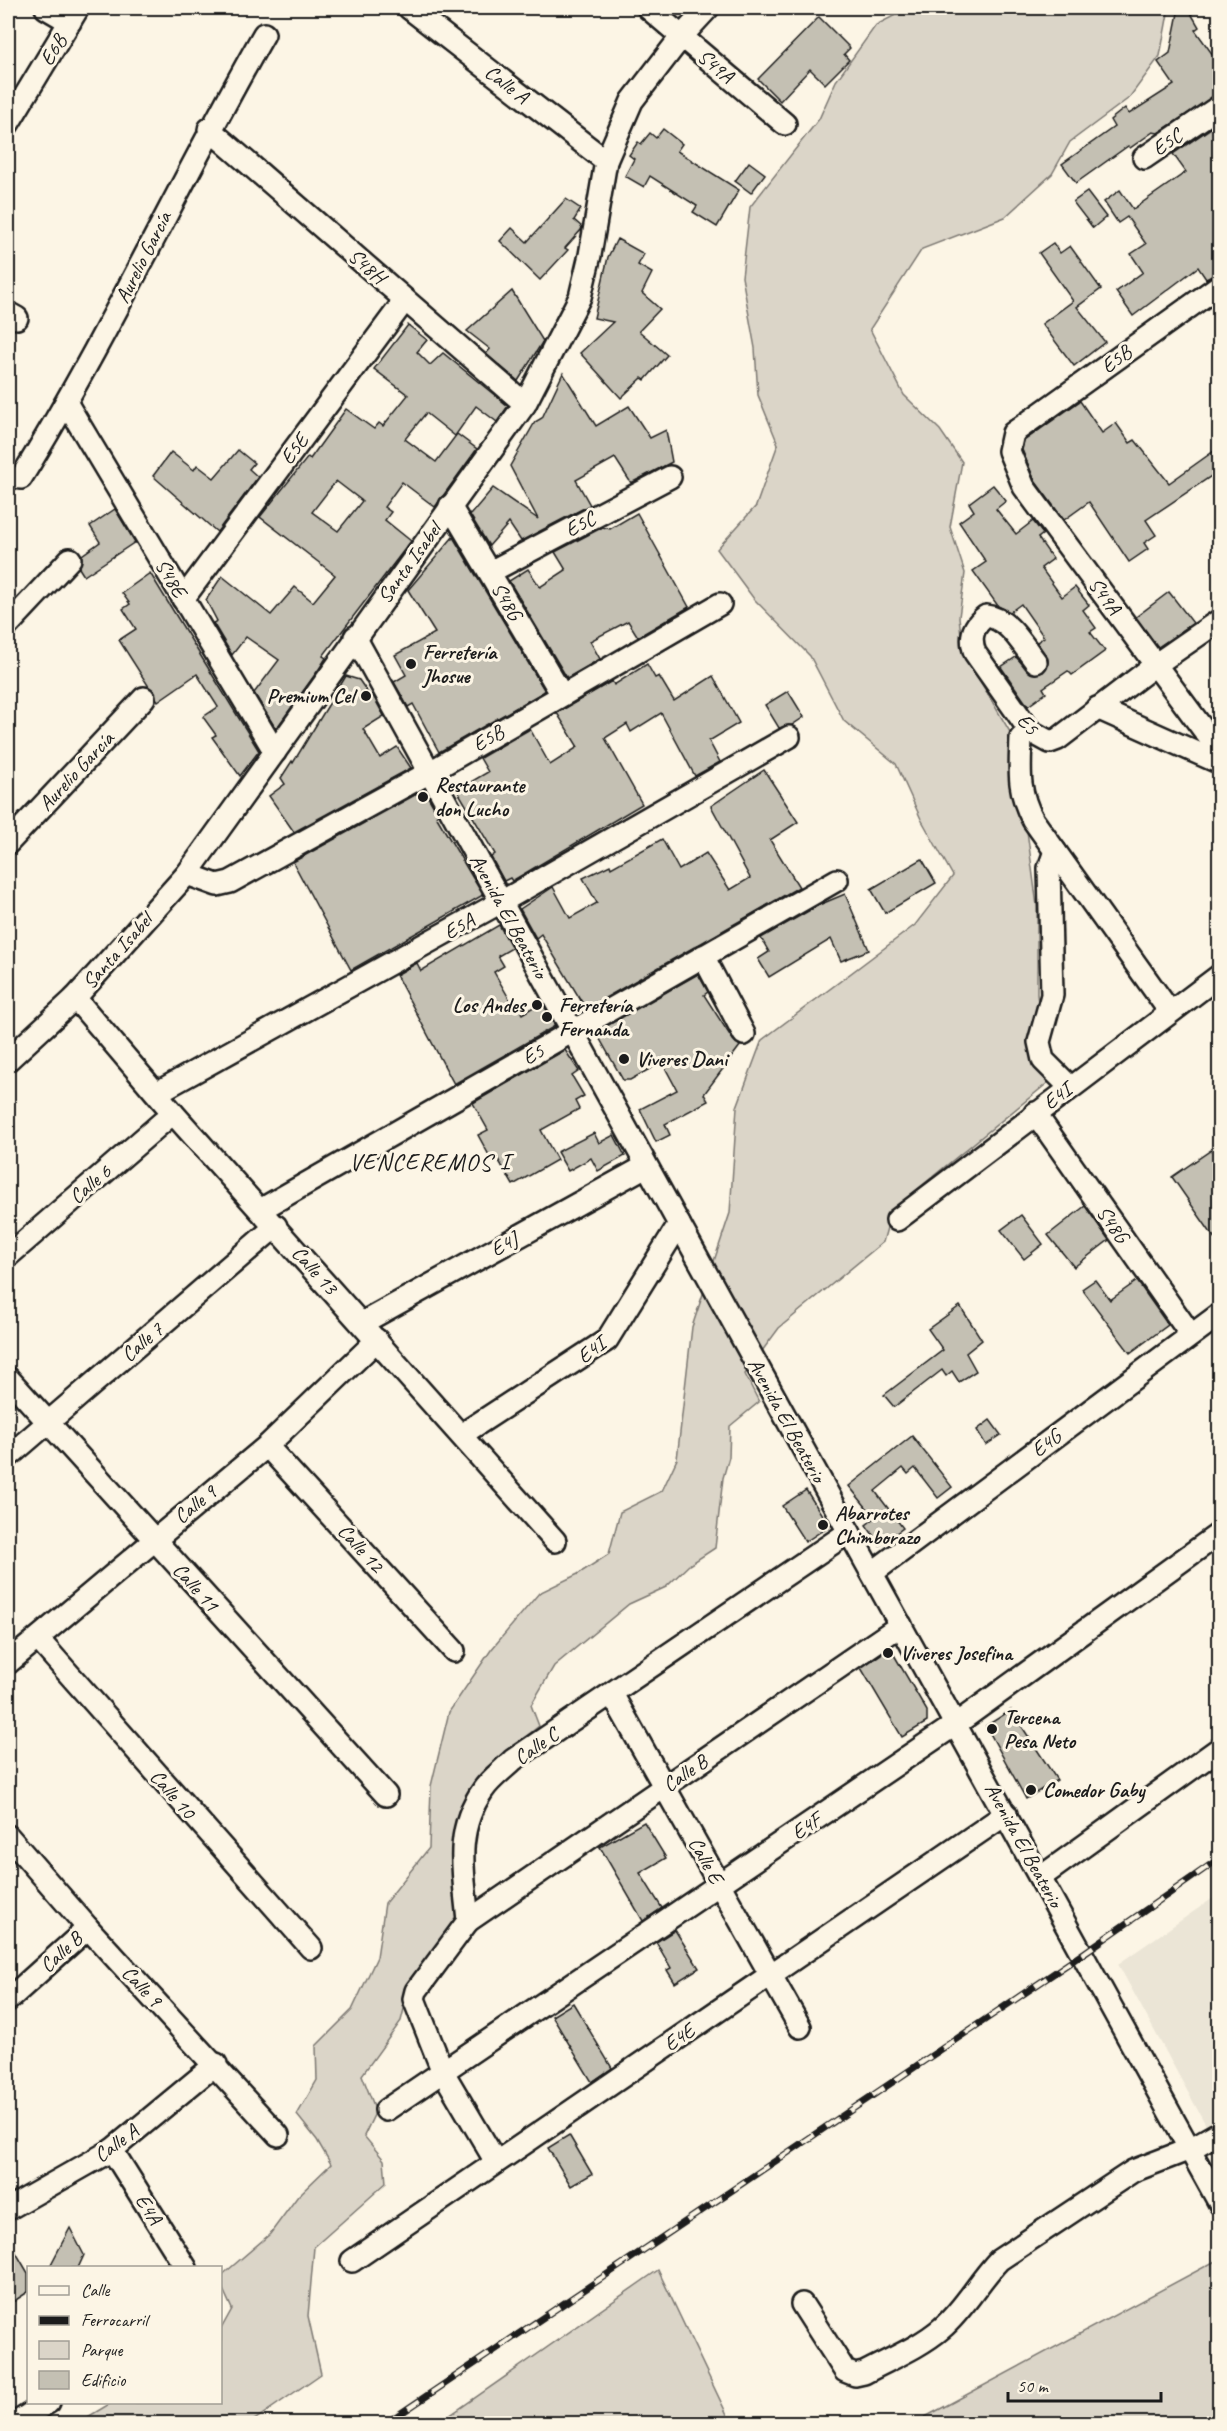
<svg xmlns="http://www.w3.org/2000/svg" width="1227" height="2431" viewBox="0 0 1227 2431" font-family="Caveat,sans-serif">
<rect width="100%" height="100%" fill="#fcf5e5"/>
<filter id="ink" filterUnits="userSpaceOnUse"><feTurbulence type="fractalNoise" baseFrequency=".0167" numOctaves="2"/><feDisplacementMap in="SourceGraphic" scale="12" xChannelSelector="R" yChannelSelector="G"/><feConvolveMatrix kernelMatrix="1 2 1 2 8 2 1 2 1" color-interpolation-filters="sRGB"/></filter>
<g filter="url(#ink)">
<polygon fill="#ebe5d6" points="1219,1894 1219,2149 1118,1964"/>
<g fill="#dbd5c8" stroke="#7c7872" stroke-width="1.5">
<polygon points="909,8 1169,8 1160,56 1129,98 1070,142 1052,174 1005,217 922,249 870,329 904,395 940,430 962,462 950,527 965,573 959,617 963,652 1013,737 1012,783 1027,831 1037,906 1037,995 1050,1081 892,1210 883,1242 779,1328 745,1374 759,1402 730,1426 729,1457 723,1478 715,1548 689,1565 666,1587 629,1604 554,1666 531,1705 539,1726 504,1754 474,1784 461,1814 453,1844 456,1924 410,1985 401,2021 362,2075 376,2111 364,2136 384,2160 386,2183 314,2247 308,2316 321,2374 250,2423 76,2424 111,2403 220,2402 221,2329 232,2309 221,2285 221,2276 270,2234 298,2196 331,2164 317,2140 297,2115 317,2080 316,2046 352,2010 377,1957 385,1903 429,1848 431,1786 449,1712 491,1650 539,1593 578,1574 609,1554 620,1512 662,1491 677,1459 692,1327 730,1213 737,1107 762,1040 915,925 953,876 921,819 896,764 844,721 810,656 754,599 717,549 756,506 778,444 758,395 755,348 742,277 750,207 819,119 836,81 876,25"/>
<polygon points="1219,2259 1219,2423 914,2423"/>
<polygon points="658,2270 731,2423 439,2423"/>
</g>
<g fill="#c4c0b3" stroke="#1c1c1c" stroke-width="1.5" fill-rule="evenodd">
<polygon points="1179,8 1188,8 1199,27 1195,30 1213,55 1220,51 1220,93 1158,133 1153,132 1130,148 1128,146 1076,183 1062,164 1114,127 1110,120 1125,108 1129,114 1174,85 1158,62 1170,53"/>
<polygon points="819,17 850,48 844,54 849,60 825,84 810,69 780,101 758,79"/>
<polygon points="1220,122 1220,272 1206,279 1198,267 1133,316 1116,292 1143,272 1131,254 1146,244 1127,217 1118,223 1104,202 1120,190 1133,209 1186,172 1173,154"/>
<polygon points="663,129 682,144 677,151 739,190 717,227 693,212 697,206 650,176 644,187 625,176 634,159 629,155 638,142 641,144 650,133 656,138"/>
<polygon points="749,162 765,174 751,193 735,181"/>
<polygon points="1087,192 1106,217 1093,228 1073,202"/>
<polygon points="566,199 581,209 574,220 582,227 581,230 565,248 568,250 540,280 500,241 512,228 527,242"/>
<polygon points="617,239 644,254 638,265 652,273 642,293 660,309 639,331 667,355 645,380 642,378 621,398 580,353 613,322 594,318 608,257"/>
<polygon points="1053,243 1060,253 1070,246 1101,289 1077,307 1105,342 1074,366 1042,324 1073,301 1039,253"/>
<polygon points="512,291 543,341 518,381 486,354 490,349 467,331"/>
<path d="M408,325L427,340L417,352L430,365L443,353L508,406L497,422L476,406L455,436L426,413L405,439L436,462L457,434L477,449L435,507L402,482L384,507L391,512L385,520L411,541L323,656L326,658L319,669L276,729L254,693L279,660L246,637L232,655L213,623L217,621L206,600L222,576L271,615L295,587L313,602L335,575L260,517L308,457L310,459L346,409L374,429L379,423L383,426L408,395L374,369ZM336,481L362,501L338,531L312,512Z"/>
<polygon points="563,373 596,426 629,406 650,438 666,430 672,462 631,483 615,458 576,480 590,505 521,541 509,523 489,546 470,515 493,488 538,519 510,466 535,422 542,418"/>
<polygon points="1080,401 1102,433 1116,423 1130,443 1135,440 1169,483 1214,451 1220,459 1220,470 1146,520 1156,535 1144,543 1148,549 1129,562 1089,502 1064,520 1035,481 1022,450 1024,441"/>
<polygon points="238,450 254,463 249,469 258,477 217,532 153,476 171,452 194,470 197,465 214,478"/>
<polygon points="993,485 1006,501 996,509 1016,534 1033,521 1043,534 1038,538 1053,559 1041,568 1062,597 1075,587 1089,605 1083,610 1096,628 1090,632 1105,651 1072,675 1068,671 1043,688 1046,693 1028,706 1001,667 1016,657 1031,673 1043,672 1048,660 1037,642 1044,637 1021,604 1010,612 998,606 973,571 986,562 959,522 974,511 969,503"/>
<polygon points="115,509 135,542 84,576 79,568 82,555 100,542 90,526"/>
<polygon points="637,513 689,607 638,637 628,621 590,641 600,659 567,678 509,581 528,569 540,587 566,570 555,552 603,527 610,529"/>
<polygon points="453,537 545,691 439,752 413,704 408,707 394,682 406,675 395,655 435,633 408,590"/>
<polygon points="150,573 259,751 240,776 212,737 216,735 203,717 218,707 197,674 158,701 119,640 136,629 123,609 130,604 122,593"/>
<polygon points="1169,592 1193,623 1158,647 1136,617"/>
<polygon points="647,664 655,678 659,676 674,701 713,676 739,723 709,741 720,762 695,776 661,713 631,732 627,724 605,738 642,804 512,881 510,878 504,881 491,857 495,854 457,790 488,772 480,758 530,729 550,765 578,747 557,713 612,681 614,685"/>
<polygon points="346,676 359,680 370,696 372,694 384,716 363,729 380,758 397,747 411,768 294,832 269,796 285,784 281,778 292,761 293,763"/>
<polygon points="788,691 804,717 792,725 779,728 765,705"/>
<polygon points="764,770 798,822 770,840 799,887 586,1009 541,934 536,938 520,909 553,887 570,918 597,903 583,878 610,865 611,868 662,839 679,870 706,853 730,890 750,878 711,806"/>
<polygon points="424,790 438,814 436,816 483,895 351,970 293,862"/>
<polygon points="922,859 936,883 885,913 871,889"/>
<polygon points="845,894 869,950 841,961 831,939 769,977 758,959 769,952 761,938 819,905"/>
<polygon points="499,925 512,948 498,956 504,966 494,972 510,1000 513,998 522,1014 542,1002 555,1026 454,1084 396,975 417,963 421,971"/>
<polygon points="698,974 708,992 704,995 733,1040 740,1046 704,1094 708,1101 665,1124 670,1135 656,1142 640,1109 677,1090 662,1062 630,1080 623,1080 596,1032"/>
<polygon points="565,1050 579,1071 572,1076 584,1096 575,1101 579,1109 541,1130 557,1160 513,1185 495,1154 490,1157 478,1135 488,1130 473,1103"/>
<polygon points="594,1133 599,1143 614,1135 625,1156 598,1171 591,1158 568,1171 557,1152"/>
<polygon points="1220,1144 1220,1246 1172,1177"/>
<polygon points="1085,1206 1109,1240 1074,1267 1048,1235"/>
<polygon points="1021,1215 1043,1244 1024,1259 1001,1230"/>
<polygon points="1095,1280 1110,1300 1137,1281 1168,1325 1130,1353 1082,1289"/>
<polygon points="960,1306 982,1340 966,1353 976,1371 959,1382 952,1371 946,1376 942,1370 894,1407 884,1395 943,1350 928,1329"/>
<polygon points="990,1420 1001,1435 986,1445 977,1430"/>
<polygon points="912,1436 952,1487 938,1498 915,1468 908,1474 903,1468 875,1491 903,1528 880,1545 866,1525 875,1518 849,1486"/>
<polygon points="806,1490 829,1526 805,1542 782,1506"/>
<polygon points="890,1648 927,1711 927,1722 902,1737 861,1668"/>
<polygon points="1011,1710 1057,1780 1026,1799 986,1726"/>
<polygon points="644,1822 666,1858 640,1873 662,1908 643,1921 600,1847"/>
<polygon points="675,1930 699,1968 675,1983 667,1970 671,1968 656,1942"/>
<polygon points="573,2003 612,2068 592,2082 552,2016"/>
<polygon points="569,2135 592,2174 571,2186 548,2148"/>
<polygon points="70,2228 84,2255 78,2268 49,2268"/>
<polygon points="8,2239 28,2273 28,2292 8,2305"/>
</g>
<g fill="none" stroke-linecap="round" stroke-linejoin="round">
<g stroke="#1c1c1c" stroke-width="26">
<g id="minor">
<polyline points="46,8 70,22"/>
<polyline points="409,8 606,161"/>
<polyline points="648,8 785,124"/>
<polyline points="8,124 78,8"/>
<polyline points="209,129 525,404"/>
<polyline points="1144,158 1220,106"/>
<polyline points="1220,285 1013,433 1009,451 1024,487 1220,752"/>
<polyline points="8,313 17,318"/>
<polyline points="67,404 275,752"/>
<path d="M21,478C110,334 180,181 264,34"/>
<polyline points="450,506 562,695"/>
<polyline points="490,572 670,477"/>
<polyline points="183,599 405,300"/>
<polyline points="8,625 70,559"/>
<polyline points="355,637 1220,2204"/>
<path d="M1036,662C1023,646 1009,618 986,616C973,626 969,637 975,653L1030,731L1050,742L1058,739L1155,665L1220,620"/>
<polyline points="1097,708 1220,763"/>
<path d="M1030,731L1021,738C1020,770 1017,790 1033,820L1170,1012"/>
<polyline points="8,843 144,698"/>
<polyline points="1055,851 1049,868 1052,995 1039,1042 1043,1060 1070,1087"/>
<polyline points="187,874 217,885 230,882 430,772 720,604"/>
<polyline points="703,956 744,1034"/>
<polyline points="75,998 173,1113 555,1541"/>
<polyline points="8,1060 75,998 187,874 525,404 580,297 590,255 606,161 632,101 682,36 708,8"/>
<polyline points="158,1092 501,902 789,737"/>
<polyline points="1035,1113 1191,1335"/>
<polyline points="260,1210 837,880"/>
<polyline points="897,1220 1220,975"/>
<polyline points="8,1256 173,1113"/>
<polyline points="362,1323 646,1166"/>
<polyline points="8,1378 386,1795"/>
<polyline points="461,1435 607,1340 679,1224"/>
<polyline points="267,1446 454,1651"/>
<polyline points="8,1457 276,1226"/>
<polyline points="872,1573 1220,1314"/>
<polyline points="38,1639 311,1948"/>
<polyline points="8,1663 267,1446 377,1340"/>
<polyline points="612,1694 800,2027"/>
<polyline points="8,1836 88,1928 278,2135"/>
<polyline points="1041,1877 1220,1748"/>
<polyline points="468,1921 901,1625"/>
<polyline points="8,2000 88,1928"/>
<polyline points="386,2110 956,1724 1220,1533"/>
<polyline points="112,2150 186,2268"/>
<path d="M496,2162L443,2072L414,1999L416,1991L468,1921C464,1875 453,1832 483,1790C490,1779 503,1770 513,1760L849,1532"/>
<polyline points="8,2209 112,2150 216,2064"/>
<polyline points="352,2261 1006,1814"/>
<path d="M802,2304L845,2371L855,2375L864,2373C890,2359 920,2347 942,2328C965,2308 978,2282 999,2260L1133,2171L1190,2149L1220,2132"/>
<polyline points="14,2424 49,2402"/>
</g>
</g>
<use href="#minor" stroke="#fcf5e5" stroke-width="21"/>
<g stroke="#1c1c1c" stroke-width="7">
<polyline id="rail" points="385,2424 1084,1953 1220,1858"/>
</g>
<use href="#rail" stroke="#fcf5e5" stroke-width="4.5" stroke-dasharray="14" stroke-linecap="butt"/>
</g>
</g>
<g fill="#1c1c1c" stroke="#fcf5e5" stroke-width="2">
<circle cx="411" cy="664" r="6"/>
<circle cx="366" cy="696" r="6"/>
<circle cx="423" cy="797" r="6"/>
<circle cx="537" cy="1005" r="6"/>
<circle cx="547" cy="1017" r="6"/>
<circle cx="624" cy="1059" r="6"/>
<circle cx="823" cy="1525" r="6"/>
<circle cx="888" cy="1653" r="6"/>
<circle cx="992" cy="1729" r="6"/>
<circle cx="1031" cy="1790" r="6"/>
</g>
<g text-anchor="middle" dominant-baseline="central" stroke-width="6" stroke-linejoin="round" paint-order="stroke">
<g font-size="21" fill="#1c1c1c" stroke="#fcf5e5">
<text transform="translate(53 50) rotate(-58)">E6B</text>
<text transform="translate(716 66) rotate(40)">S49A</text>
<text transform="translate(507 84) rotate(38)">Calle A</text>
<text transform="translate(1167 142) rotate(-34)">E5C</text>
<text transform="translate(143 257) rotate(-63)">Aurelio García</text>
<text transform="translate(367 266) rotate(41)">S48H</text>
<text transform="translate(1116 359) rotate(-36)">E5B</text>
<text transform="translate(294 449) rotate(-53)">E5E</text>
<text transform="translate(580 524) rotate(-28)">E5C</text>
<text transform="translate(409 563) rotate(-54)">Santa Isabel</text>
<text transform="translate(171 578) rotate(59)">S48E</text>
<text transform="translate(1105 596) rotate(54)">S49A</text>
<text transform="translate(507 601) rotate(60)">S48G</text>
<text transform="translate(1028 724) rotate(48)">E5</text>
<text transform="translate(488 738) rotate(-30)">E5B</text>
<text transform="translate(76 771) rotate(-47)">Aurelio García</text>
<text transform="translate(509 916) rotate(61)">Avenida El Beaterio</text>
<text transform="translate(459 926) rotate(-29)">E5A</text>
<text transform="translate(117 951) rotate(-48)">Santa Isabel</text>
<text transform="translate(533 1054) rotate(-30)">E5</text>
<text transform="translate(1057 1096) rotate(-37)">E4I</text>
<text transform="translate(90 1184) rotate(-41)">Calle 6</text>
<text transform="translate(1113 1224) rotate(55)">S48G</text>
<text transform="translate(504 1244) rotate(-29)">E4J</text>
<text transform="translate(315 1270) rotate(48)">Calle 13</text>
<text transform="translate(142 1342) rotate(-41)">Calle 7</text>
<text transform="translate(591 1350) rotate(-37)">E4I</text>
<text transform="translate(787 1420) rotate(61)">Avenida El Beaterio</text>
<text transform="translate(1046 1443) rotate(-37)">E4G</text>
<text transform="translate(195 1504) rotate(-39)">Calle 9</text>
<text transform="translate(361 1548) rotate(48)">Calle 12</text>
<text transform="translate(196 1587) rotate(48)">Calle 11</text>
<text transform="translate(536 1746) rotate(-35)">Calle C</text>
<text transform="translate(685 1773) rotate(-34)">Calle B</text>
<text transform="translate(173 1794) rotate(49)">Calle 10</text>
<text transform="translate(806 1826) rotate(-34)">E4F</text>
<text transform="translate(1024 1845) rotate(61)">Avenida El Beaterio</text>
<text transform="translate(706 1860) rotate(61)">Calle E</text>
<text transform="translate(61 1952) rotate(-42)">Calle B</text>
<text transform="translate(142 1986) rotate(47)">Calle 9</text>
<text transform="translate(679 2037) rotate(-34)">E4E</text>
<text transform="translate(116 2143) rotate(-36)">Calle A</text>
<text transform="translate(149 2209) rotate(58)">E4A</text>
</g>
<g font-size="21" font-weight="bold" fill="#1c1c1c" stroke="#fcf5e5" text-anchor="start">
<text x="423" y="652">Ferretería<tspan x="423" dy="24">Jhosue</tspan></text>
<text x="354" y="696" text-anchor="end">Premium Cel</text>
<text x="435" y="785">Restaurante<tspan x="435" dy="24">don Lucho</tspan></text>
<text x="525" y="1005" text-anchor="end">Los Andes</text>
<text x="559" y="1005">Ferretería<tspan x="559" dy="24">Fernanda</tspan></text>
<text x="636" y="1059">Viveres Dani</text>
<text x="835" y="1513">Abarrotes<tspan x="835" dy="24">Chimborazo</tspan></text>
<text x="900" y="1653">Viveres Josefina</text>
<text x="1004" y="1717">Tercena<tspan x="1004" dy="24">Pesa Neto</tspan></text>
<text x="1043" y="1790">Comedor Gaby</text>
</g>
<g font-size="24" letter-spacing="1.5" fill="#1c1c1c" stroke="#fcf5e5">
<text x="430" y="1162">VENCEREMOS I</text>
</g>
</g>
<rect width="1227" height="2431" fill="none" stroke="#fcf5e5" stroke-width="30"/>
<rect x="15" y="15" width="1197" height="2401" fill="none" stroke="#1c1c1c" stroke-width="2" filter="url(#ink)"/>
<rect x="27" y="2266" width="195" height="138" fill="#fcf5e5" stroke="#a29e95" stroke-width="1.5"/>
<rect x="39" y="2286" width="30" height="9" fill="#fcf5e5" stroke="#a29e95" stroke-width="1.5"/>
<text x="81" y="2296" font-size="18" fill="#1c1c1c">Calle</text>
<rect x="39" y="2316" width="30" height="9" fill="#1c1c1c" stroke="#a29e95" stroke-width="1.5"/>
<text x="81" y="2326" font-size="18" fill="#1c1c1c">Ferrocarril</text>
<rect x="39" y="2341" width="30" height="18" fill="#dbd5c8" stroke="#a29e95" stroke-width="1.5"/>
<text x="81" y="2356" font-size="18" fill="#1c1c1c">Parque</text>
<rect x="39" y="2371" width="30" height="18" fill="#c4c0b3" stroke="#a29e95" stroke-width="1.5"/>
<text x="81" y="2386" font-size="18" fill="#1c1c1c">Edificio</text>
<path d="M1008 2392v9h153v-9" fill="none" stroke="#1c1c1c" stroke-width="3"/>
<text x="1017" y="2392" font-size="18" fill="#1c1c1c" stroke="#fcf5e5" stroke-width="4.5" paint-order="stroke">50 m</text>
</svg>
